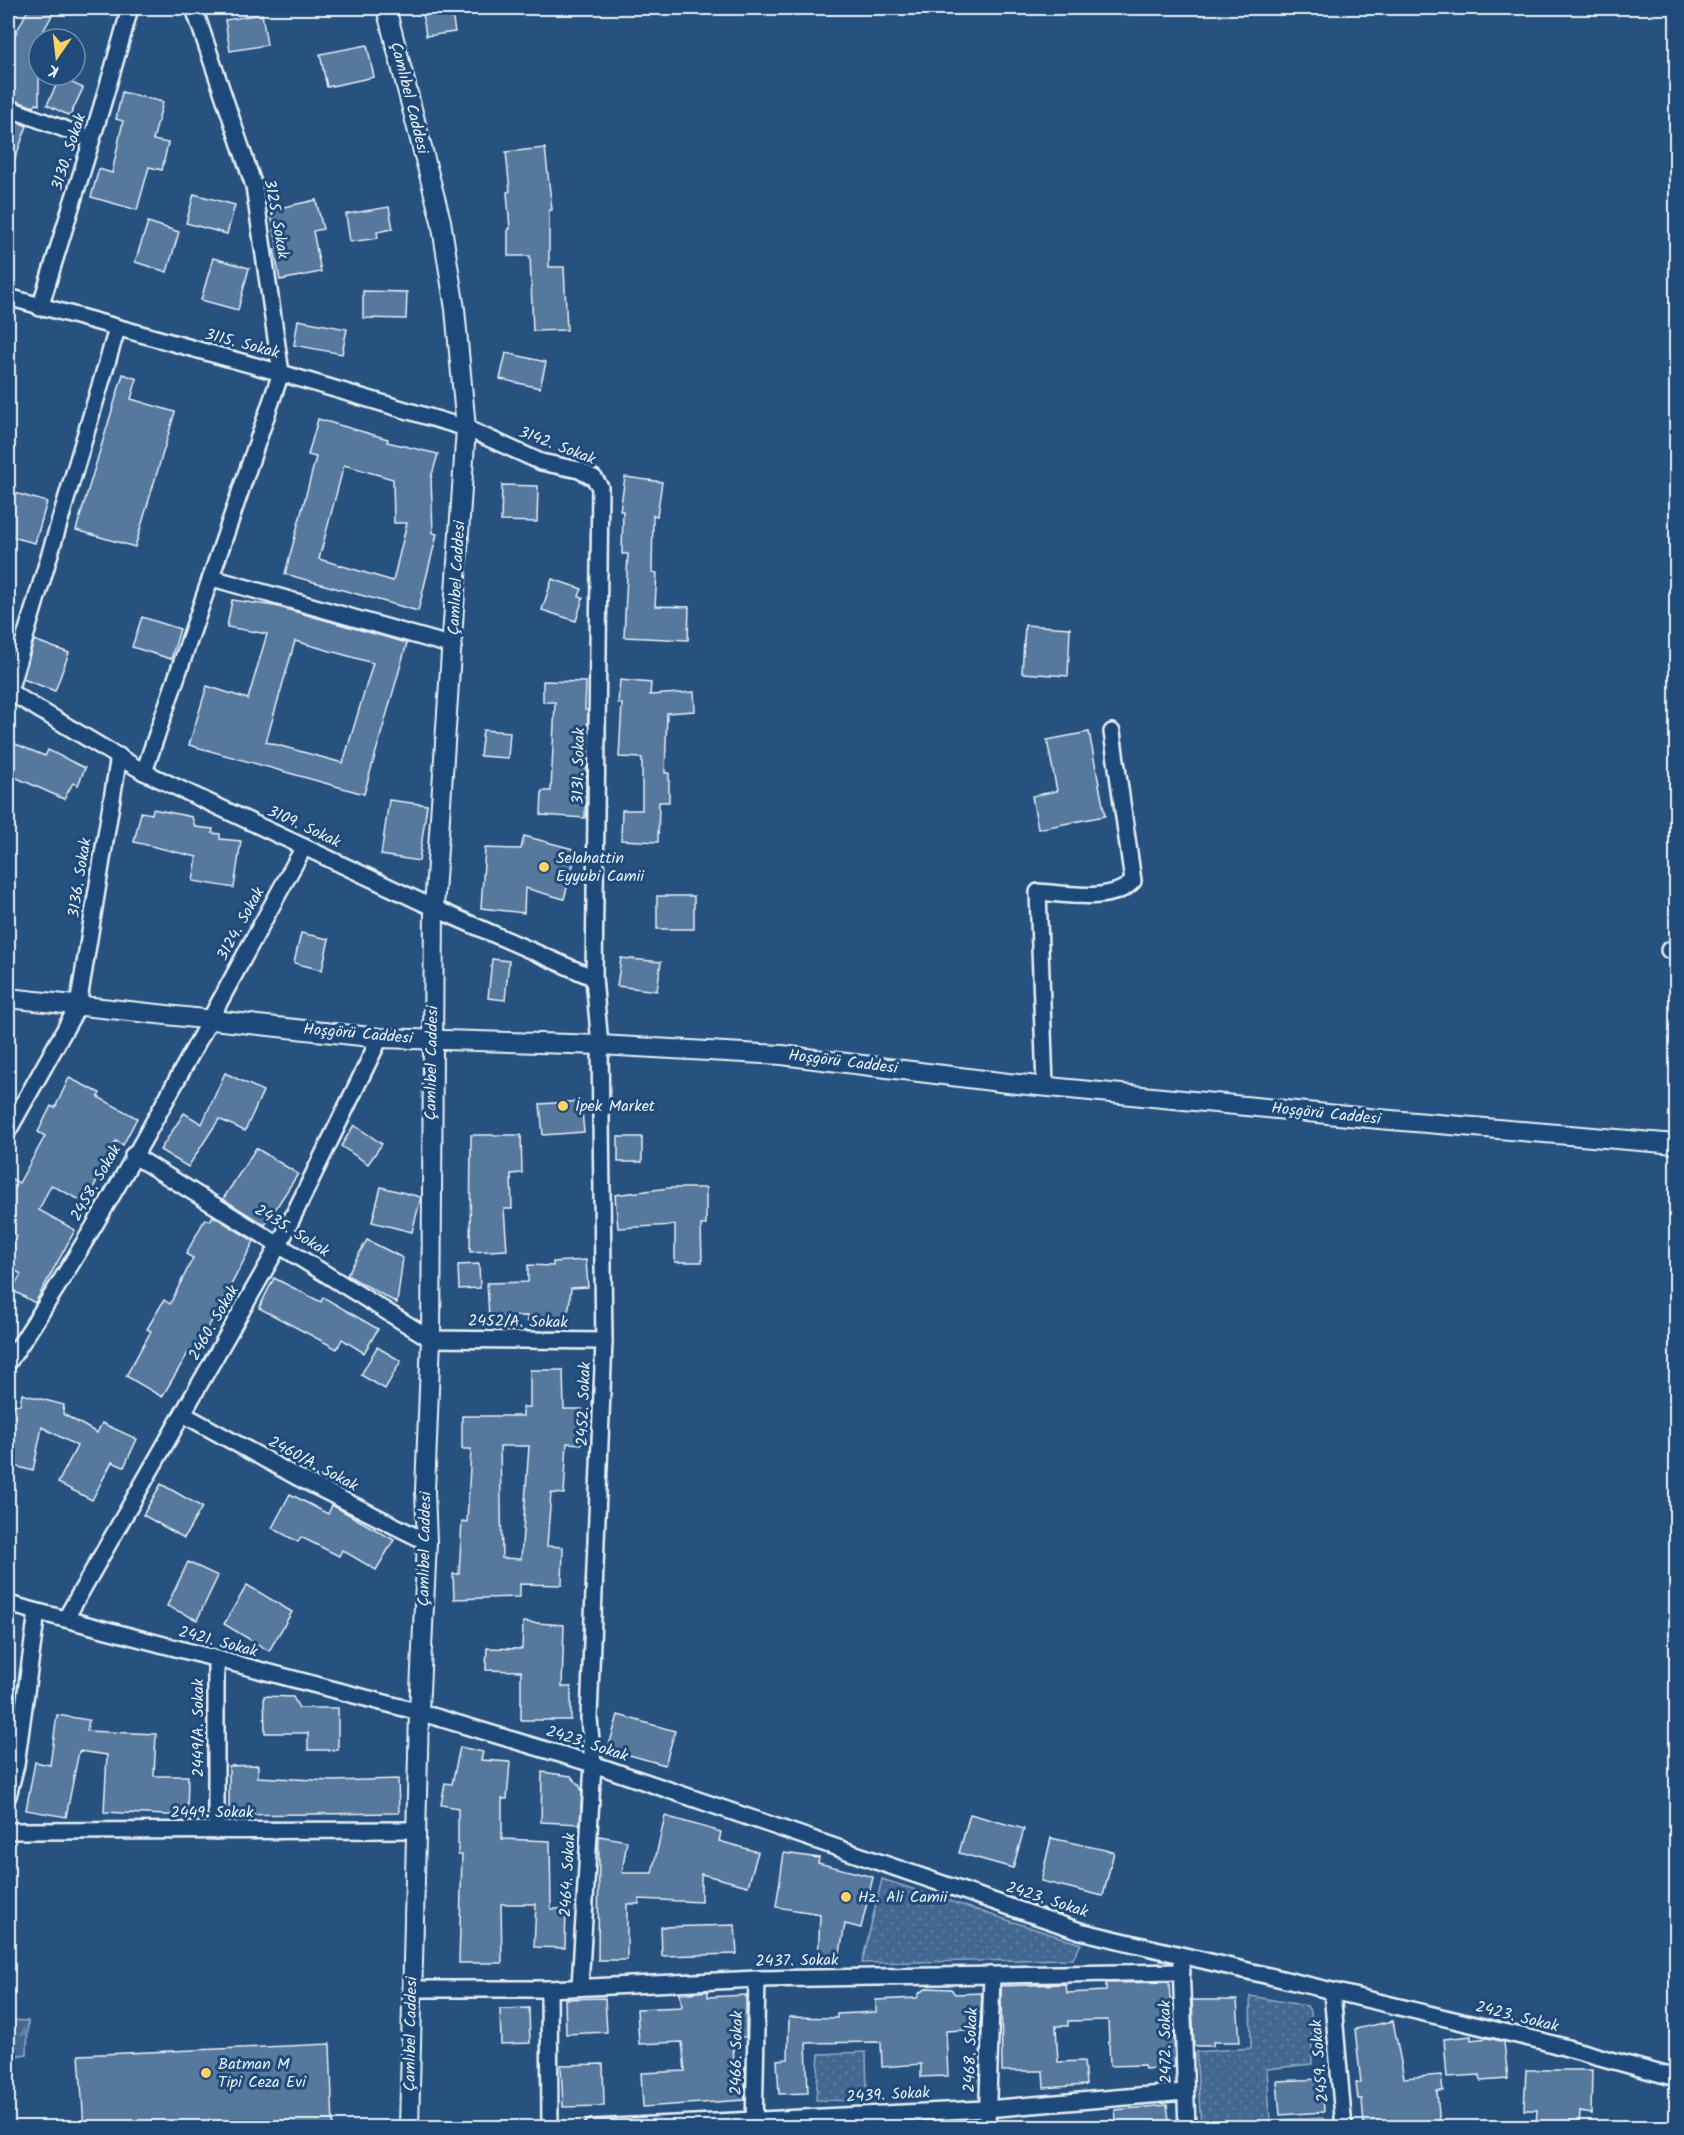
<svg xmlns="http://www.w3.org/2000/svg" width="1684" height="2135" viewBox="0 0 1684 2135" font-family="Kalam,sans-serif">
<defs>
<pattern id="forest-firs" width="22" height="20" patternUnits="userSpaceOnUse" patternTransform="scale(1.5)"><rect width="22" height="20" fill="#436891"/><path d="M5 1l3.5 6h-7zM16 11l3.5 6h-7z" fill="#5e7ea1"/></pattern>
<pattern id="garden-dots" width="8" height="8" patternUnits="userSpaceOnUse" patternTransform="scale(1.5)"><rect width="8" height="8" fill="#436891"/><path d="M2 2h.1M6 6h.1" fill="none" stroke="#5e7ea1" stroke-width="1.8" stroke-linecap="round"/></pattern>
</defs>
<rect width="100%" height="100%" fill="#27517f"/>
<filter id="ink" filterUnits="userSpaceOnUse"><feTurbulence type="fractalNoise" baseFrequency=".0167" numOctaves="2"/><feDisplacementMap in="SourceGraphic" scale="12" xChannelSelector="R" yChannelSelector="G"/><feConvolveMatrix kernelMatrix="1 2 1 2 8 2 1 2 1" color-interpolation-filters="sRGB"/></filter>
<g filter="url(#ink)">
<polygon fill="url(#forest-firs)" stroke="#96acc4" stroke-width="1.5" points="8,2020 28,2021 27,2054 8,2057"/>
<g fill="url(#garden-dots)" stroke="#96acc4" stroke-width="1.5">
<polygon points="882,1879 1081,1944 1073,1959 862,1963"/>
<polygon points="1250,1996 1307,2006 1311,2012 1312,2064 1267,2069 1270,2120 1323,2118 1324,2127 1201,2127 1196,2052 1251,2048"/>
<polygon points="866,2052 867,2101 816,2100 819,2054"/>
</g>
<g fill="#57789d" stroke="#e8f1f8" stroke-width="1.5" fill-rule="evenodd">
<polygon points="29,8 56,8 39,39 39,105 36,104 34,107 8,98 8,48"/>
<polygon points="422,8 451,8 455,32 426,36"/>
<polygon points="262,14 267,45 230,51 225,20"/>
<polygon points="367,45 374,77 327,87 320,54"/>
<polygon points="60,77 83,88 70,116 47,105"/>
<polygon points="122,92 163,102 153,140 168,143 162,170 149,167 137,210 91,197 99,169 112,173 123,121 116,119"/>
<polygon points="8,118 27,126 9,175 8,175"/>
<polygon points="545,148 552,210 549,210 549,267 564,267 567,330 533,331 530,256 508,256 508,229 510,229 507,192 510,191 506,152"/>
<polygon points="194,194 235,205 227,234 186,223"/>
<polygon points="316,200 323,229 313,231 321,272 280,280 274,249 278,248 270,210"/>
<polygon points="389,207 393,229 377,232 378,238 350,242 346,214"/>
<polygon points="148,222 179,232 167,272 135,262"/>
<polygon points="213,258 249,268 238,310 201,300"/>
<polygon points="363,291 407,292 406,319 363,318"/>
<polygon points="298,320 347,329 342,354 294,345"/>
<polygon points="506,353 546,362 540,388 500,379"/>
<polygon points="123,374 137,379 131,399 175,412 135,547 76,530"/>
<path d="M318,419L388,439L387,442L438,454L431,478L433,533L437,534L418,611L285,574L316,457L308,455ZM344,465L393,479L394,523H407L393,581L319,559Z"/>
<polygon points="625,477 662,482 657,516 653,515 652,572 657,573 655,606 689,607 688,640 624,637 628,554 622,554 623,511 620,511"/>
<polygon points="502,485 538,486 537,522 501,521"/>
<polygon points="8,491 47,502 35,543 8,536"/>
<polygon points="552,579 582,589 579,596 583,598 576,621 542,610"/>
<path d="M232,600L275,606L407,643L364,794L189,745L207,686L248,699L267,634L227,627ZM295,641L373,663L343,763L266,742Z"/>
<polygon points="142,617 180,629 171,659 132,647"/>
<polygon points="1025,625 1070,628 1068,676 1022,673"/>
<polygon points="8,630 16,633 8,662"/>
<polygon points="34,640 69,653 55,691 23,679"/>
<polygon points="620,680 651,683 650,695 694,692 695,711 667,713 665,773 669,773 669,802 659,802 658,842 621,840 622,810 642,810 642,758 619,757 622,704 618,703"/>
<polygon points="543,681 586,682 585,710 588,710 585,818 541,815 542,791 551,791 555,702 543,702"/>
<polygon points="483,730 510,732 508,758 480,756"/>
<polygon points="1089,732 1105,816 1038,829 1032,796 1057,791 1047,740"/>
<polygon points="8,741 45,756 48,750 85,768 78,785 73,783 64,799 8,774"/>
<polygon points="389,800 427,805 419,861 381,855"/>
<polygon points="153,809 192,817 195,827 213,829 212,833 220,834 220,839 241,841 234,888 193,881 197,857 134,842 141,812 152,814"/>
<polygon points="524,836 577,850 564,899 525,888 524,913 481,908 485,848 521,849"/>
<rect x="657" y="896" width="37" height="33"/>
<polygon points="301,933 329,939 322,970 294,963"/>
<polygon points="621,958 661,962 657,991 617,986"/>
<polygon points="492,959 509,961 505,1000 488,998"/>
<polygon points="225,1073 263,1091 245,1131 219,1119 188,1167 160,1150 184,1113 202,1124"/>
<polygon points="69,1078 100,1093 98,1097 137,1118 123,1145 116,1141 86,1203 51,1185 39,1210 75,1230 35,1303 12,1290 21,1274 8,1266 8,1252 17,1236 8,1231 8,1177 19,1183 45,1136 38,1132 51,1106 55,1108"/>
<polygon points="581,1101 584,1132 543,1135 540,1104"/>
<polygon points="354,1125 382,1144 368,1164 341,1146"/>
<polygon points="471,1135 521,1135 522,1173 511,1174 512,1209 504,1209 507,1250 470,1252"/>
<rect x="618" y="1137" width="24" height="25"/>
<polygon points="256,1148 298,1174 265,1225 223,1199"/>
<polygon points="381,1187 421,1197 412,1232 372,1222"/>
<polygon points="669,1188 706,1188 706,1225 701,1225 702,1262 675,1262 675,1225 618,1228 615,1195"/>
<polygon points="213,1216 254,1241 216,1314 191,1355 188,1353 162,1397 126,1376 151,1331 147,1329 164,1300 170,1304 193,1258 186,1254 205,1219 210,1221"/>
<polygon points="367,1240 403,1258 397,1303 347,1275"/>
<polygon points="586,1260 588,1287 571,1288 569,1308 563,1319 527,1321 527,1316 489,1317 487,1283 528,1282 528,1265 553,1266 553,1262"/>
<polygon points="479,1264 480,1288 459,1289 458,1265"/>
<polygon points="274,1278 321,1302 323,1297 378,1329 364,1353 342,1339 337,1349 259,1308"/>
<polygon points="377,1347 401,1361 385,1389 361,1375"/>
<path d="M530,1370H563L564,1409H582L581,1444L567,1443L564,1494L551,1493L547,1546L563,1547L562,1585L520,1584V1597L454,1599L453,1574H459L462,1521L467,1522L471,1449H462V1416H523V1407H530ZM500,1446H529L521,1559L502,1558Z"/>
<polygon points="22,1394 64,1405 63,1414 97,1433 102,1423 137,1439 124,1467 112,1462 92,1500 58,1483 77,1446 42,1427 33,1471 8,1464 8,1429 14,1404 20,1405"/>
<polygon points="161,1484 202,1507 184,1538 143,1515"/>
<polygon points="290,1494 328,1514 332,1505 394,1540 376,1570 342,1550 339,1556 301,1537 298,1542 272,1528"/>
<polygon points="188,1562 218,1576 197,1620 167,1606"/>
<polygon points="247,1585 292,1612 269,1651 224,1624"/>
<polygon points="523,1622 564,1625 562,1687 571,1687 571,1720 521,1720 521,1671 486,1670 487,1648 522,1649"/>
<polygon points="264,1696 293,1697 299,1708 338,1708 338,1750 308,1750 308,1733 265,1733"/>
<polygon points="57,1715 89,1720 87,1731 156,1734 154,1776 188,1776 187,1816 104,1812 107,1755 79,1751 66,1817 26,1810 35,1762 50,1765"/>
<polygon points="618,1715 675,1731 665,1765 608,1749"/>
<polygon points="460,1747 483,1752 481,1760 510,1762 507,1799 502,1799 502,1839 550,1841 551,1909 566,1909 565,1948 534,1947 536,1904 501,1904 502,1963 459,1963 462,1855 458,1855 458,1808 441,1805 445,1783 452,1784"/>
<polygon points="258,1765 258,1777 332,1781 398,1779 399,1813 229,1815 229,1766"/>
<polygon points="542,1772 571,1776 579,1785 582,1791 580,1824 541,1822"/>
<polygon points="970,1814 1024,1829 1013,1868 959,1853"/>
<polygon points="665,1816 721,1832 719,1841 758,1852 748,1886 701,1874 701,1902 639,1899 639,1904 627,1904 627,1960 598,1960 599,1836 627,1841 622,1873 652,1873"/>
<polygon points="1051,1838 1114,1852 1103,1896 1041,1881"/>
<polygon points="784,1853 819,1858 818,1863 873,1877 861,1928 845,1924 838,1964 818,1960 820,1914 776,1907"/>
<polygon points="735,1925 737,1954 662,1956 661,1927"/>
<polygon points="1169,1982 1170,1999 1173,1999 1175,2067 1145,2069 1144,2065 1110,2066 1108,2020 1068,2021 1068,2026 1056,2026 1058,2062 1084,2061 1086,2085 1044,2088 1043,2071 1002,2071 1001,1986 1066,1984 1067,1993 1106,1991 1106,1983"/>
<polygon points="928,1988 951,1989 955,1994 982,1993 980,2029 946,2031 948,2076 921,2077 921,2064 882,2067 881,2042 806,2043 808,2093 779,2094 777,2060 788,2059 789,2017 837,2018 837,2014 876,2012 876,2000 917,1998 920,1992"/>
<polygon points="708,1991 708,1997 746,1995 746,2037 733,2038 734,2066 745,2066 745,2100 643,2107 641,2073 685,2071 682,2042 639,2044 637,2009 682,2007 680,1994"/>
<polygon points="605,1998 607,2032 566,2034 565,1999"/>
<polygon points="1192,2000 1237,2000 1240,2042 1213,2042 1213,2046 1194,2046"/>
<polygon points="529,2008 530,2043 501,2044 500,2009"/>
<polygon points="1393,2021 1404,2078 1441,2075 1443,2091 1437,2091 1440,2127 1364,2127 1362,2099 1358,2099 1356,2083 1361,2083 1355,2029"/>
<polygon points="1471,2036 1471,2040 1488,2038 1504,2042 1508,2079 1481,2081 1480,2075 1447,2077 1444,2039"/>
<polygon points="330,2044 333,2127 84,2127 79,2055"/>
<polygon points="603,2064 604,2106 563,2107 561,2065"/>
<polygon points="1526,2070 1592,2070 1591,2114 1580,2112 1579,2127 1536,2127 1537,2110 1524,2110"/>
<polygon points="1322,2079 1324,2112 1280,2115 1277,2081"/>
<polygon points="1167,2105 1170,2127 1117,2127 1115,2110"/>
</g>
<g fill="none" stroke-linecap="round" stroke-linejoin="round">
<g stroke="#e8f1f8" stroke-width="20">
<g id="minor">
<polyline points="8,108 91,139"/>
<polyline points="8,297 281,373 466,428 541,462 579,470 594,478 600,487 594,978 600,1045 604,1341 589,1718 593,1764 580,1987"/>
<path d="M40,308C70,208 103,109 130,8"/>
<polyline points="212,578 453,646"/>
<polyline points="8,691 144,772 434,908 594,978"/>
<polyline points="9,691 117,329"/>
<polyline points="144,772 281,373 254,186 194,8"/>
<polyline points="1669,950 1676,950"/>
<path d="M1045,1086L1038,892C1066,894 1113,903 1133,881L1112,732"/>
<polyline points="8,1131 78,1006 119,756"/>
<polyline points="133,1155 431,1339 604,1341"/>
<path d="M8,1363C118,1199 208,1020 304,847"/>
<polyline points="183,1414 297,1477 427,1542"/>
<polyline points="8,1604 419,1712 593,1764 1080,1931 1542,2041 1676,2078"/>
<polyline points="66,1618 279,1245 380,1038"/>
<polyline points="8,1796 16,1765 37,1612"/>
<polyline points="8,1831 416,1830"/>
<polyline points="216,1831 216,1661"/>
<polyline points="1181,1963 1187,2128"/>
<polyline points="412,1989 549,1989 757,1979 1182,1972"/>
<polyline points="549,1989 550,2128"/>
<polyline points="1332,1992 1344,2128"/>
<polyline points="592,2128 986,2109 1185,2092"/>
<polyline points="754,2128 757,1979"/>
<polyline points="987,2128 992,1975"/>
</g>
</g>
<g stroke="#e8f1f8" stroke-width="22">
<g id="tertiary">
<polyline points="386,8 441,221 455,309 466,428 434,908 431,1339 425,1491 427,1542 419,1712 409,2128"/>
<polyline points="8,998 380,1038 600,1045 782,1055 1008,1083 1379,1119 1676,1144"/>
</g>
</g>
<use href="#minor" stroke="#1f4a7a" stroke-width="15"/>
<use href="#tertiary" stroke="#1f4a7a" stroke-width="18"/>
</g>
</g>
<g fill="#ffd166" stroke="#1f4a7a" stroke-width="2">
<circle cx="544" cy="867" r="6"/>
<circle cx="563" cy="1106" r="6"/>
<circle cx="846" cy="1897" r="6"/>
<circle cx="206" cy="2073" r="6"/>
</g>
<g text-anchor="middle" dominant-baseline="central" stroke-width="6" stroke-linejoin="round" paint-order="stroke">
<g font-size="16" fill="#e8f1f8" stroke="#1f4a7a">
<text transform="translate(409 98) rotate(76)">Çamlıbel Caddesi</text>
<text transform="translate(69 152) rotate(-72)">3130. Sokak</text>
<text transform="translate(276 219) rotate(80)">3125. Sokak</text>
<text transform="translate(242 344) rotate(15)">3115. Sokak</text>
<text transform="translate(557 446) rotate(21)">3142. Sokak</text>
<text transform="translate(457 578) rotate(-87)">Çamlıbel Caddesi</text>
<text transform="translate(579 766) rotate(-89)">3131. Sokak</text>
<text transform="translate(304 827) rotate(25)">3109. Sokak</text>
<text transform="translate(80 878) rotate(-81)">3136. Sokak</text>
<text transform="translate(241 924) rotate(-61)">3124. Sokak</text>
<text transform="translate(358 1034) rotate(5)">Hoşgörü Caddesi</text>
<text transform="translate(843 1062) rotate(7)">Hoşgörü Caddesi</text>
<text transform="translate(432 1063) rotate(-89)">Çamlıbel Caddesi</text>
<text transform="translate(1326 1114) rotate(6)">Hoşgörü Caddesi</text>
<text transform="translate(96 1183) rotate(-60)">2458. Sokak</text>
<text transform="translate(292 1231) rotate(32)">2435. Sokak</text>
<text transform="translate(518 1322) rotate(1)">2452/A. Sokak</text>
<text transform="translate(214 1323) rotate(-60)">2460. Sokak</text>
<text transform="translate(584 1404) rotate(-88)">2452. Sokak</text>
<text transform="translate(313 1464) rotate(28)">2460/A. Sokak</text>
<text transform="translate(425 1549) rotate(-89)">Çamlıbel Caddesi</text>
<text transform="translate(218 1642) rotate(15)">2421. Sokak</text>
<text transform="translate(198 1728) rotate(-90)">2449/A. Sokak</text>
<text transform="translate(587 1744) rotate(18)">2423. Sokak</text>
<text x="212" y="1812">2449. Sokak</text>
<text transform="translate(568 1875) rotate(-87)">2464. Sokak</text>
<text transform="translate(1047 1900) rotate(18)">2423. Sokak</text>
<text transform="translate(797 1961) rotate(-1)">2437. Sokak</text>
<text transform="translate(1517 2017) rotate(14)">2423. Sokak</text>
<text transform="translate(411 2034) rotate(-89)">Çamlıbel Caddesi</text>
<text transform="translate(1166 2042) rotate(-91)">2472. Sokak</text>
<text transform="translate(971 2050) rotate(-88)">2468. Sokak</text>
<text transform="translate(737 2053) rotate(-89)">2466. Sokak</text>
<text transform="translate(1320 2061) rotate(-95)">2459. Sokak</text>
<text transform="translate(888 2095) rotate(-3)">2439. Sokak</text>
</g>
<g font-size="16" fill="#e8f1f8" stroke="#1f4a7a" text-anchor="start">
<text x="556" y="858">Selahattin<tspan x="556" dy="18">Eyyubi Camii</tspan></text>
<text x="575" y="1106">İpek Market</text>
<text x="858" y="1897">Hz. Ali Camii</text>
<text x="218" y="2064">Batman M<tspan x="218" dy="18">Tipi Ceza Evi</tspan></text>
</g>
</g>
<rect width="1684" height="2135" fill="none" stroke="#1f4a7a" stroke-width="30"/>
<rect x="15" y="15" width="1654" height="2105" fill="none" stroke="#e8f1f8" stroke-width="2" filter="url(#ink)"/>
<g transform="translate(57 57) rotate(194)"><circle r="28" fill="#1f4a7a" stroke="#6f8dac" stroke-width="1.5"/>
<path d="M0-4.5L10 22L0 15L-10 22Z" fill="#ffd166"/>
<text y="-9" font-size="16" font-weight="bold" text-anchor="middle" fill="#e8f1f8">K</text>
</g>
</svg>
